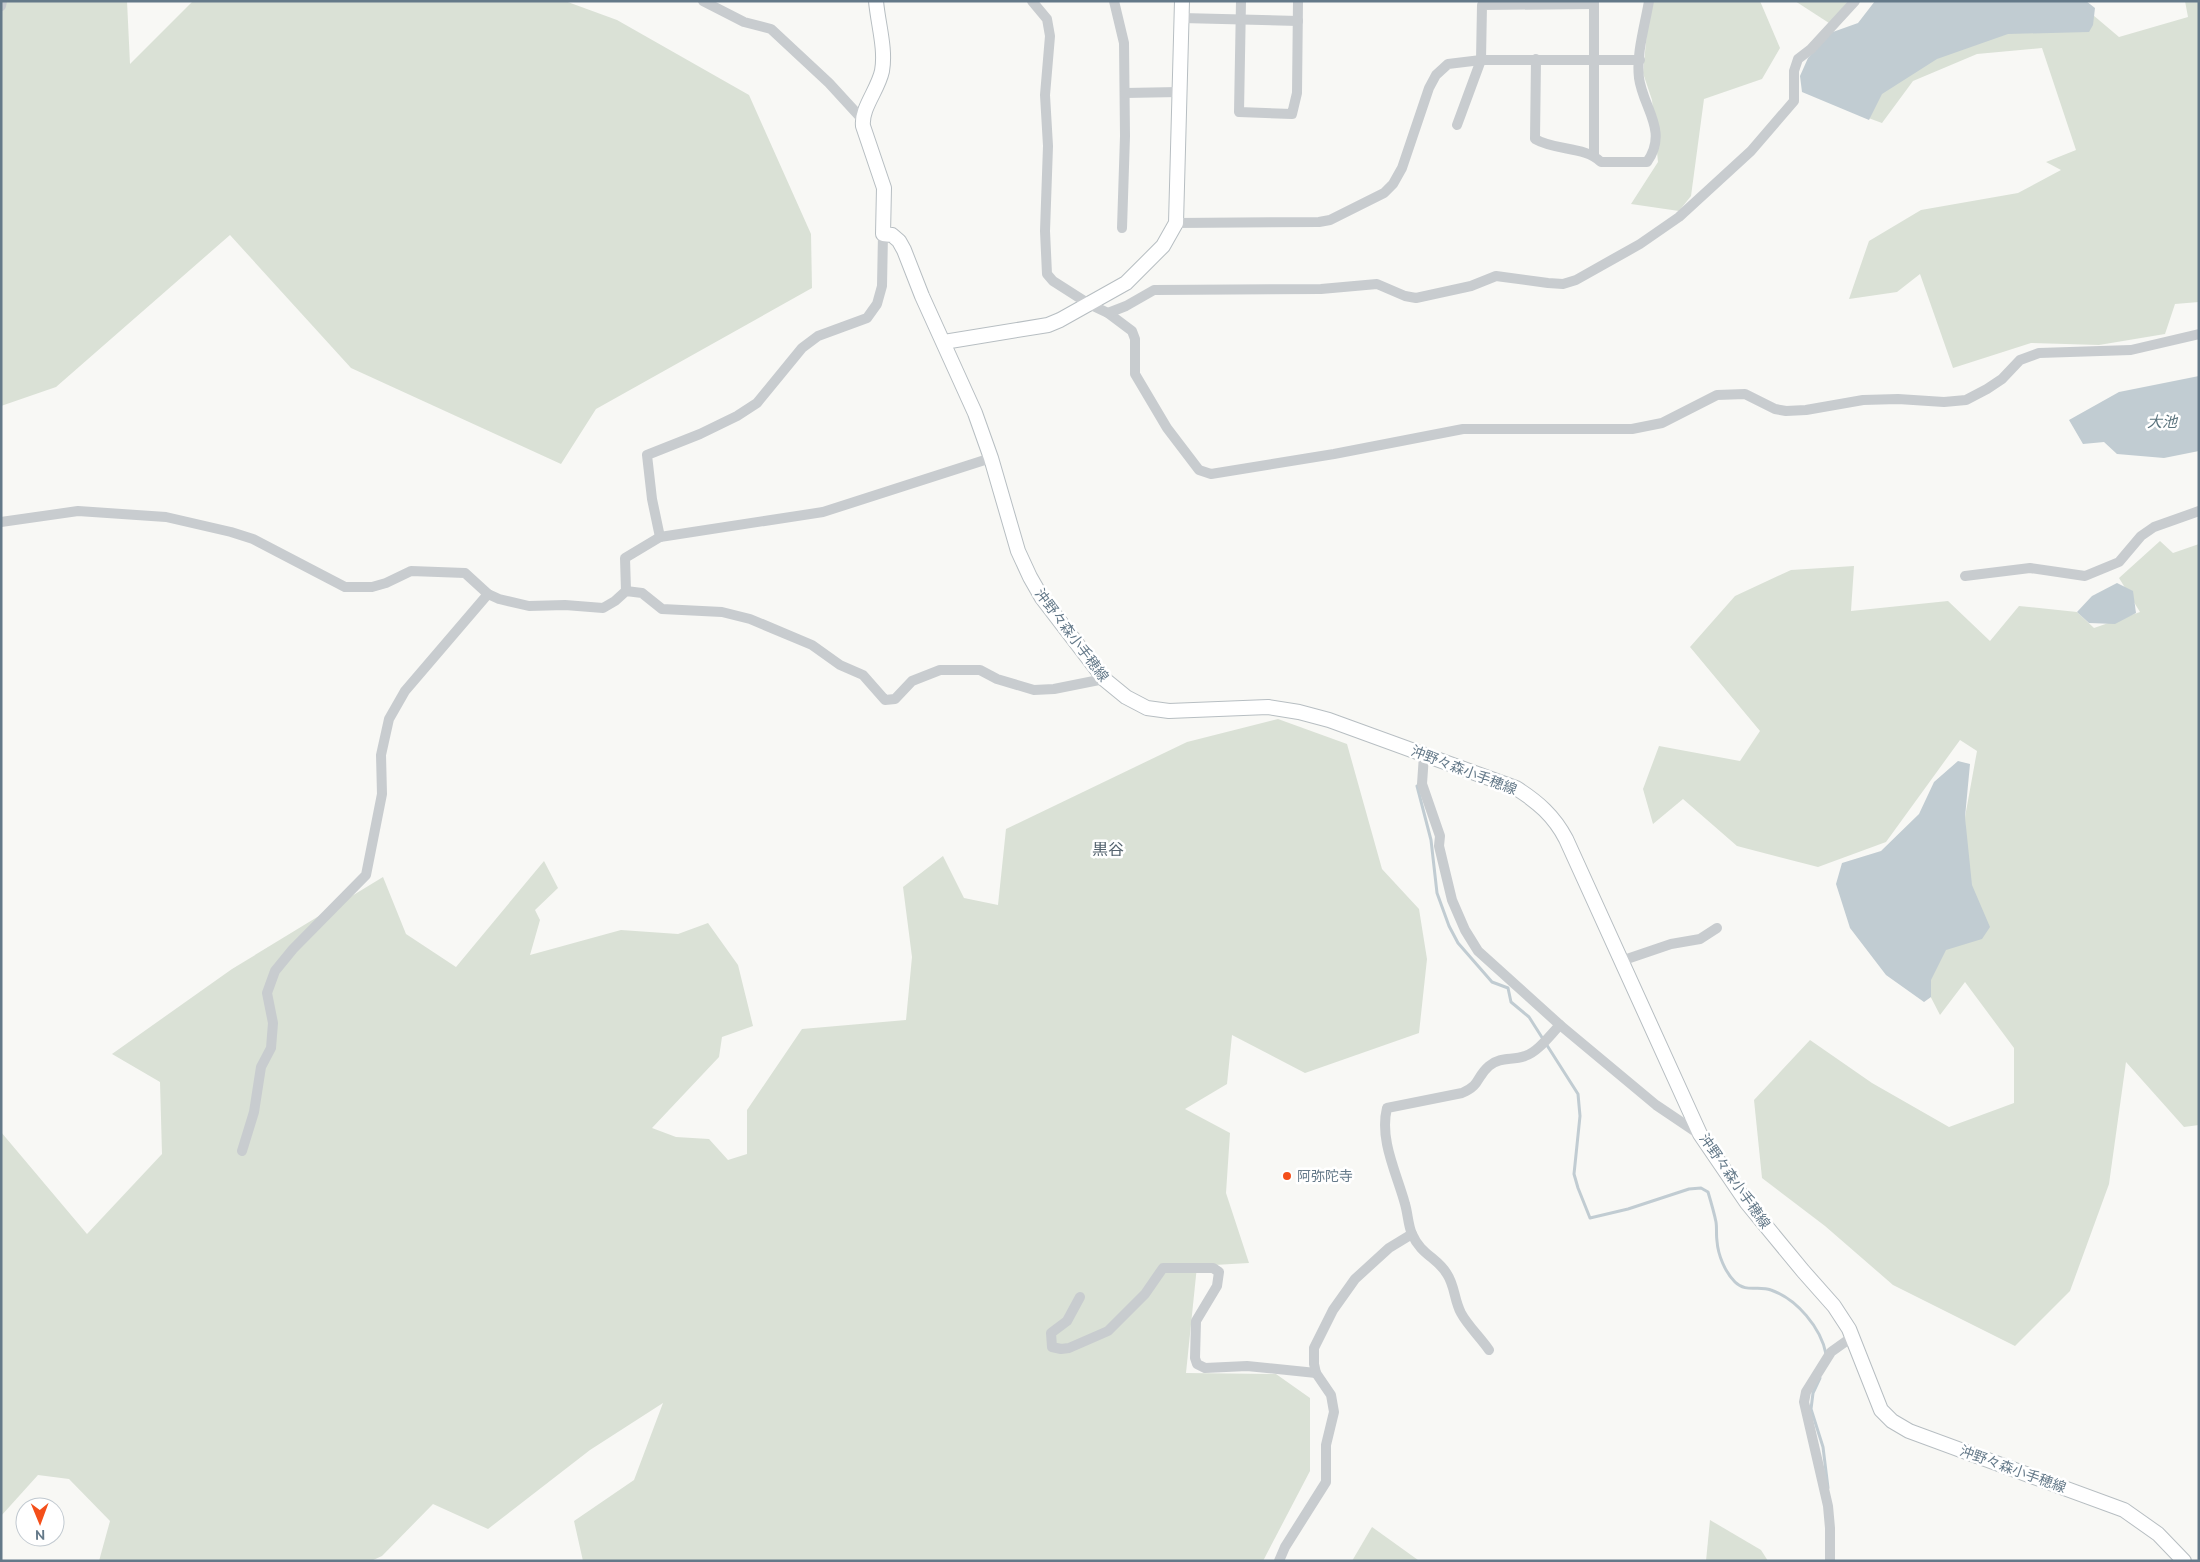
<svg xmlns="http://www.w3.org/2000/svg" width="2200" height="1562" viewBox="0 0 2200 1562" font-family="Ubuntu,'Noto Sans JP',sans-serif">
<rect width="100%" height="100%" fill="#f8f8f5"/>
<g fill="#dae1d6">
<polygon points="1,1 127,1 130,64 193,1 565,1 617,20 749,95 811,234 812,288 596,409 561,464 351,368 230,235 56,387 1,406"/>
<polygon points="1650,1 1760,1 1780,48 1762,79 1704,99 1691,196 1679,211 1631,204 1658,162 1652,100 1643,73"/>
<polygon points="1795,1 1849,1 1829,23"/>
<polygon points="2185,1 2199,1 2199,302 2175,304 2165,334 2099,345 2031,343 1953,368 1920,274 1897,292 1849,299 1869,241 1921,210 2018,193 2061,170 2046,162 2076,150 2042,48 1977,54 1913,81 1882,123 1863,116 1894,66 2000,23 2093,15 2119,37 2188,17"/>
<polygon points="2160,541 2173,553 2199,544 2199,1125 2184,1127 2126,1062 2109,1184 2070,1291 2015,1346 1893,1285 1825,1226 1762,1178 1754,1100 1810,1040 1872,1083 1949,1127 2014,1103 2014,1048 1965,982 1940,1015 1923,982 1966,871 1965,817 1977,751 1960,740 1886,842 1818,867 1737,846 1683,799 1653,824 1643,789 1659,746 1740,761 1760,731 1690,647 1735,596 1791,570 1854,566 1851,611 1948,601 1990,641 2019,606 2077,612 2094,628 2140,612 2119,578"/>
<polygon points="1278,719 1347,744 1382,869 1419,909 1427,959 1419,1033 1305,1073 1232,1035 1227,1084 1185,1109 1230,1133 1226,1193 1249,1263 1197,1266 1186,1373 1276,1374 1310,1398 1310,1471 1263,1561 583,1561 574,1521 634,1480 663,1403 590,1450 488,1529 433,1504 382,1556 371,1561 99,1561 110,1521 69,1479 38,1475 1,1516 1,1132 87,1234 162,1154 160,1082 112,1054 232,969 383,877 406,934 456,967 544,861 558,888 535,910 540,920 530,955 621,930 678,934 708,923 738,965 753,1026 722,1037 719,1057 652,1128 676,1137 709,1139 728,1160 747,1154 747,1110 802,1029 906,1020 912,957 903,887 943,856 964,898 998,905 1006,829 1187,742"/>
<polygon points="1710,1520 1761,1550 1768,1561 1706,1561"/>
<polygon points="1372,1527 1418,1560 1418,1561 1352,1561"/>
</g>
<g fill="#c1ccd2">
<polygon points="1875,1 2086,1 2095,8 2093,25 2089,32 2008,34 1937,59 1882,94 1869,120 1802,92 1800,76 1808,58 1830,33 1858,23"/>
<polygon points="2199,376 2199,451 2164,458 2117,454 2104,442 2083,444 2069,420 2119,392"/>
<polygon points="2117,583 2133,591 2136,613 2115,624 2089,623 2077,612 2092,596"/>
<polygon points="1958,761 1970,764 1965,817 1972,885 1990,927 1982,939 1946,950 1931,980 1931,997 1924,1002 1886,975 1850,928 1836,884 1842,863 1881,851 1919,814 1934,782"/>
</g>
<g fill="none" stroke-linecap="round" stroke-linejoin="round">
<g stroke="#c1ccd2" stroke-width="3">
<path d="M1417,786L1431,840L1437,893L1449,926L1458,943L1492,982L1508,988L1511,1002L1529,1017L1578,1094L1580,1116L1574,1174L1578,1188L1590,1218L1628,1209L1689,1189L1701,1188L1708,1192C1711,1202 1714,1212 1716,1222C1717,1228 1716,1235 1717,1241C1718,1255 1725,1272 1735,1282C1746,1293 1758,1285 1771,1290C1797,1299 1821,1328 1826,1354"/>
<polyline points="1820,1378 1813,1393 1811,1409 1823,1447 1828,1488"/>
</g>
<g stroke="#b7bec2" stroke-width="16">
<g id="secondary">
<path d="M876,1C878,24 886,49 882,71C878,90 861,108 863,126L884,188L883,234L892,235L899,241L904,250L922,296L975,413L991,458L1018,551L1030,577L1042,598L1104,679L1126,697L1147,708L1169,711L1268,707L1299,712L1329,720L1516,788C1538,802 1554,816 1566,839L1700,1134L1747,1203L1803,1271L1834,1306L1849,1329L1881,1410L1892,1421L1909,1431L2124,1510L2158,1534L2184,1561"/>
<polyline points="944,342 1048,325 1060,320 1126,283 1163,246 1176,223 1182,1"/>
</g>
</g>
<g stroke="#c8cccf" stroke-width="10">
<polyline points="703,1 744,22 771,29 829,83 862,119"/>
<polyline points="1032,1 1047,19 1050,36 1045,95 1048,146 1045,231 1047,274 1053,281 1089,304 1108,313 1132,331 1135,339 1135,374 1167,428 1199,470 1211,474 1334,454 1463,429 1632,429 1662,423 1717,395 1745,394 1775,409 1786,411 1806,410 1863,400 1898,399 1944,402 1966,400 1987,389 2002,379 2020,360 2039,353 2131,350 2199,334"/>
<polyline points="1114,1 1124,43 1125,136 1122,228"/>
<polyline points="1241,1 1239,112 1292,114 1297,93 1298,1"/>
<polyline points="1594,1 1594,156"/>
<polyline points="1,6 2,1"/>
<polyline points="1182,18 1298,21"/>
<path d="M1536,59L1535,139C1555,151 1585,146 1601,162H1647C1669,131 1643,108 1639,78C1636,54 1645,25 1649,1"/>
<polyline points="1125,93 1179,92"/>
<polyline points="1457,125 1481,60 1482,5 1594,4"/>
<polyline points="1176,223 1319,222 1330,220 1384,193 1393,184 1402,168 1429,88 1436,75 1448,64 1481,60 1640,60"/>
<polyline points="1108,313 1126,306 1154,290 1321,289 1377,284 1405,296 1416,298 1471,286 1496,276 1548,283 1563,284 1576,280 1640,244 1679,217 1751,151 1794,101 1794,71 1798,59 1811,49 1855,1"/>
<polyline points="1,522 78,511 166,517 231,532 253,539 345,587 372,587 386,583 411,571 465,573 488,594 499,599 529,606 565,605 603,608 615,601 626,591 642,593 662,609 722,612 750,619 812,645 840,665 863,675 885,700 895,699 912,681 940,670 980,670 997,679 1034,690 1054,689 1104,679"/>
<polyline points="660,537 652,499 647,455 700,434 737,416 757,403 802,348 818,336 867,318 877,304 882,286 883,234"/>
<polyline points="1965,576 2030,568 2085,576 2119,562 2141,536 2154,527 2199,511"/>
<polyline points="626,591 625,558 660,537 823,512 991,458"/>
<polyline points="1424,755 1422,784 1440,836 1439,846 1452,900 1465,930 1478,951 1560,1025 1656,1105 1699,1134"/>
<polyline points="1621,961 1671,944 1700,939 1717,928"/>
<polyline points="242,1151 254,1112 261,1067 271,1048 273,1023 267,993 275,971 293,949 366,875 382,794 381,755 389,719 405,691 488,594"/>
<polyline points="1080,1297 1067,1321 1051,1333 1052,1347 1061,1349 1069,1348 1108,1331 1145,1294 1163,1268 1213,1268 1219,1272 1217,1286 1196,1321 1195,1358 1197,1364 1205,1368 1247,1366 1316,1373"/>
<path d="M1489,1350C1481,1338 1468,1326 1461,1313C1454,1300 1455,1286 1447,1274C1438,1258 1421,1255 1412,1234C1408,1225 1408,1214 1405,1204C1397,1174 1379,1140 1387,1108L1462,1093C1481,1085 1476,1077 1489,1066C1501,1056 1512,1061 1525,1056C1538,1052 1550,1035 1560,1025"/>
<polyline points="1279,1561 1285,1547 1326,1482 1326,1445 1334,1412 1331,1395 1316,1373 1314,1364 1314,1348 1333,1310 1355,1279 1389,1248 1412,1234"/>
<polyline points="1830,1561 1830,1528 1828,1506 1804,1402 1806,1392 1831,1352 1852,1337"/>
</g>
<use href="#secondary" stroke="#fff" stroke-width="14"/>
</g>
<circle fill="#f44f1a" stroke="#fff" stroke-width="2" cx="1287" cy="1176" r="5"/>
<g text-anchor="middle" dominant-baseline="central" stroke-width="5" stroke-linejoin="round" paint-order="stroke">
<g font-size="14" fill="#647989" stroke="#fff">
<text transform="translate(1072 635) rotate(53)">沖野々森小手穂線</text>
<text transform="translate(1464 770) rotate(21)">沖野々森小手穂線</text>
<text transform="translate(1735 1181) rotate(55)">沖野々森小手穂線</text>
<text transform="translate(2013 1469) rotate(20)">沖野々森小手穂線</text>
</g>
<g font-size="14" fill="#647989" stroke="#fff" text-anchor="start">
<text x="1297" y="1176">阿弥陀寺</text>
</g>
<g font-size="15" font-style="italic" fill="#5b747e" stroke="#fff">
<text x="2162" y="421">大池</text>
</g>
<g font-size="16" fill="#53626e" stroke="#fff">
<text x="1108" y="849">黒谷</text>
</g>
</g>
<rect width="2200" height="1562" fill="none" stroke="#647989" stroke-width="5"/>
<g transform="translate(40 1522) rotate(179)"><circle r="24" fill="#ffffff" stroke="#c1c9d0"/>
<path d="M0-4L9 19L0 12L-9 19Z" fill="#f44f1a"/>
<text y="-8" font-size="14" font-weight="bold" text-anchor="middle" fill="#647989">N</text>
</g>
</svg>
